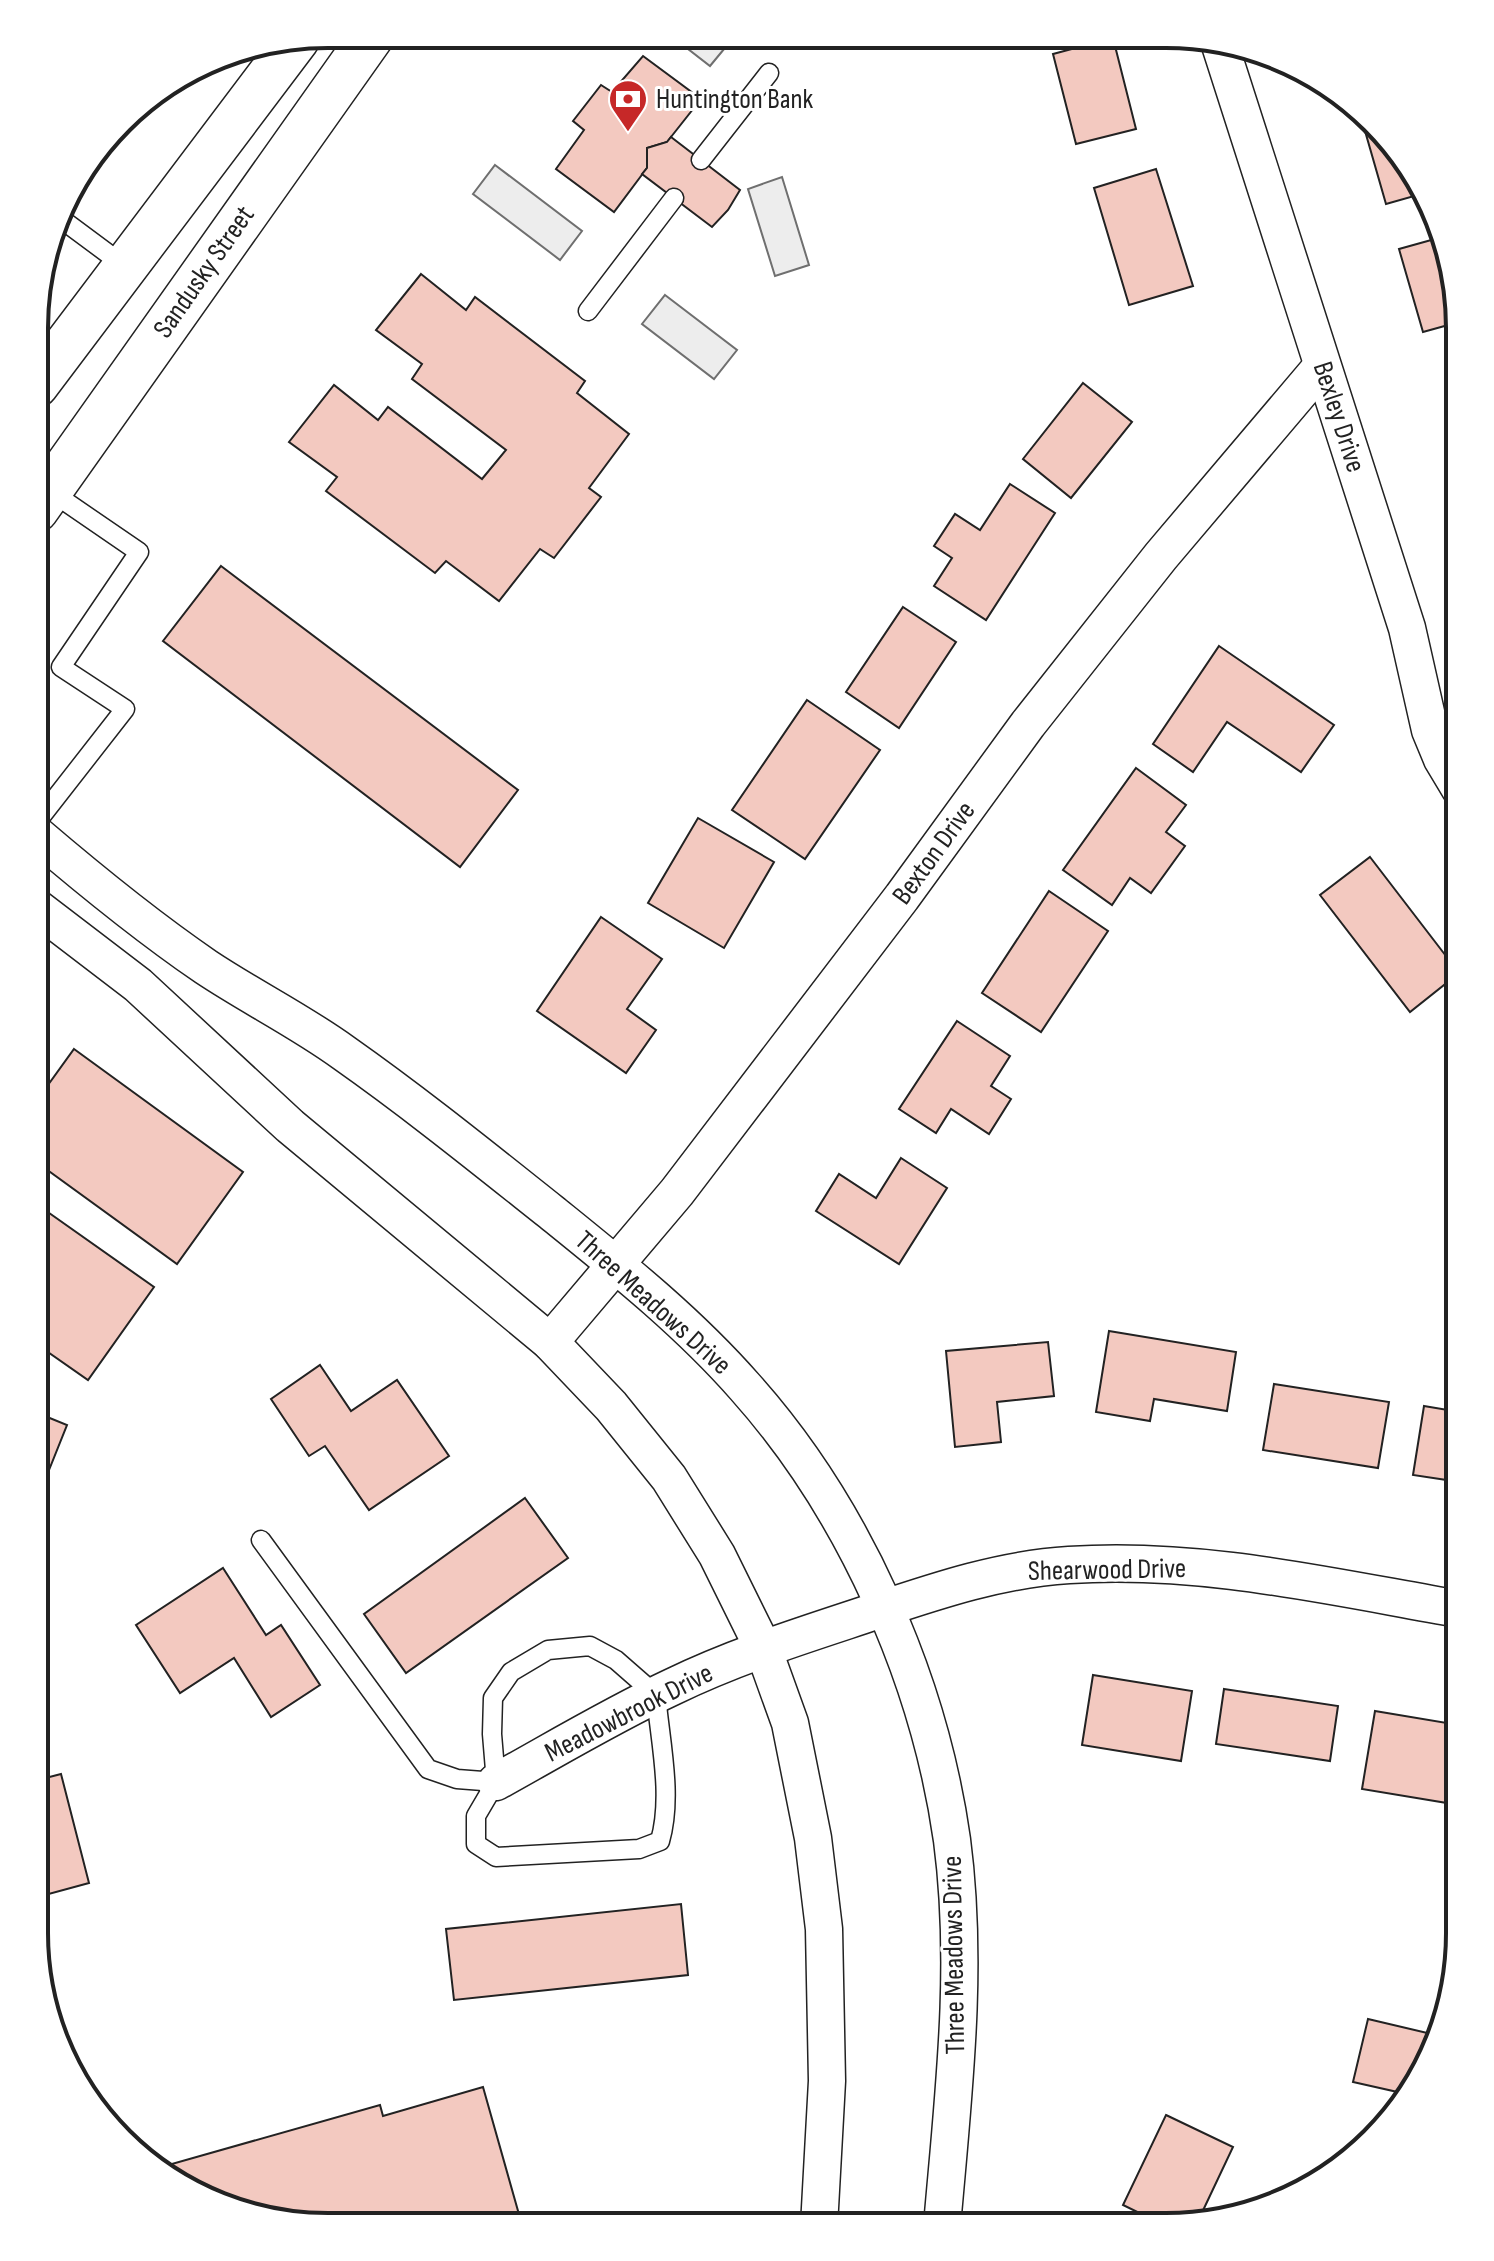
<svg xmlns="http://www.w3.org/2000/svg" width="1494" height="2261" viewBox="0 0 1494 2261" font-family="'Sofia Sans Condensed',sans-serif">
<rect width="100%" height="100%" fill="#fff"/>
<g fill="#ededed" stroke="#6f6f6f" stroke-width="2">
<polygon points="670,35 732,35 734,37 710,66"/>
<polygon points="495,165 582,231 560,260 473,194"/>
<polygon points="782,177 809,265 775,276 748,189"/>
<polygon points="665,295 737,350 714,379 642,324"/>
</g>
<g fill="#f3c9c0" stroke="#222" stroke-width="2">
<polygon points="1113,38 1136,129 1076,144 1053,54"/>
<polygon points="643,56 701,99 667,142 647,148 647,168 614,212 556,169 584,130 573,121 601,85 612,92"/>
<polygon points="1359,110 1399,149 1425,193 1386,204"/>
<polygon points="671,137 740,190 728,210 712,227 642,174 647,168 647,148 667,142"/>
<polygon points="1156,169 1193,286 1129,305 1094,188"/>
<polygon points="1442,237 1459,322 1423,332 1399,249"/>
<polygon points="421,274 466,310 475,297 585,381 577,393 629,434 589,488 601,497 554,558 540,549 499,601 446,561 435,573 326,491 337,477 289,442 334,385 378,420 388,407 482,479 506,450 412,379 422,364 376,330"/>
<polygon points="1460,382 1460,431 1451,384"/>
<polygon points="1083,383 1132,422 1071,498 1023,459"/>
<polygon points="1010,484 1055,513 986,620 934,586 952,558 934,546 955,514 980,530"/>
<polygon points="221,566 518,790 460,867 163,641"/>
<polygon points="903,607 956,642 899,728 846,692"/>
<polygon points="1219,646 1334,725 1301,772 1227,722 1193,772 1153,744"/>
<polygon points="807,700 880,750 805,859 732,810"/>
<polygon points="1136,768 1186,805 1166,832 1185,846 1151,893 1130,878 1112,905 1063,870"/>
<polygon points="698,818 774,862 724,948 648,903"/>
<polygon points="1370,857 1459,973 1410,1012 1320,895"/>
<polygon points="1049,891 1108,931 1041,1032 982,993"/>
<polygon points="601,917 662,959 627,1009 656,1030 626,1073 537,1011"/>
<polygon points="957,1021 1010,1056 991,1086 1011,1099 989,1134 951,1109 936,1133 899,1109"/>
<polygon points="74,1049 243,1172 177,1264 35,1161 35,1103"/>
<polygon points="901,1158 947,1188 899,1264 816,1211 839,1174 876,1198"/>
<polygon points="35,1203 154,1287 88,1380 35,1343"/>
<polygon points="1109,1331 1236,1352 1227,1411 1154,1399 1150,1421 1096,1412"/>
<polygon points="1048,1342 1054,1396 997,1402 1001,1442 955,1447 946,1351"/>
<polygon points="320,1365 351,1411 397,1380 449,1456 369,1510 325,1446 309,1456 271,1399"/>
<polygon points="1274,1384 1389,1402 1378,1468 1263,1450"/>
<polygon points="1424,1406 1460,1412 1460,1482 1413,1475"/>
<polygon points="35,1412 67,1425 35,1505"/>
<polygon points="525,1498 568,1558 406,1673 364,1614"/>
<polygon points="223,1568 266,1635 281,1625 320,1685 271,1717 234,1658 180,1693 136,1625"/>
<polygon points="1093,1675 1192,1691 1181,1761 1082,1745"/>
<polygon points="1224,1689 1338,1706 1330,1761 1216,1744"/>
<polygon points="1375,1711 1459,1725 1459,1805 1362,1789"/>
<polygon points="61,1774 89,1883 34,1898 34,1781"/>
<polygon points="681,1904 688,1975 454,2000 446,1929"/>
<polygon points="1368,2019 1440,2036 1411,2095 1353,2082"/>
<polygon points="483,2087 522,2225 408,2225 405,2216 374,2225 290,2225 216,2205 154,2169 380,2105 383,2116"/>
<polygon points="1166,2115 1233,2147 1198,2221 1168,2227 1123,2205"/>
</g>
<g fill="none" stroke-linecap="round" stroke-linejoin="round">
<g stroke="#222" stroke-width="21">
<g id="lane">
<polyline points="701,160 769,73"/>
<polyline points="60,218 126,267"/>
<polyline points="588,311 674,198"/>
<polyline points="36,823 125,709 61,667 139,552 50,491"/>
<polyline points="261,1540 428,1769 457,1779 496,1782"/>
<path d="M590,1646L616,1660L656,1695C660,1741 673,1796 660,1841L639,1849L496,1857L476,1844V1816L496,1782L492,1734L493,1698L511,1672L548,1650Z"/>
</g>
</g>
<g stroke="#222" stroke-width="39">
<g id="street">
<polyline points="1219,42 1407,628 1430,730 1442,759 1460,789"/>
<path d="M36,834C91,881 146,926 206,967C251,997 300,1021 344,1053C415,1103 483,1158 551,1212C619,1267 687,1321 745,1387C854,1509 929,1678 952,1840C969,1968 953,2098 942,2226"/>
<polyline points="36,907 138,985 290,1126 550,1342 611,1406 669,1478 717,1555 763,1648 790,1723 813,1838 824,1929 827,2081 819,2226"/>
<polyline points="550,1342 677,1192 902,897 1028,724 1161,556 1322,366"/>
<path d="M496,1782C554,1750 612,1715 672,1687C738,1655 807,1634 876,1611C939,1590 1002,1569 1069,1565C1201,1556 1331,1587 1459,1609"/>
</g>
</g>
<g stroke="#222" stroke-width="47">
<g id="primary">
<polyline points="36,385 297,39"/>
<polyline points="36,510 373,34"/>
</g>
</g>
<use href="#lane" stroke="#fff" stroke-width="18"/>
<use href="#street" stroke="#fff" stroke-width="36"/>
<use href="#primary" stroke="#fff" stroke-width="44"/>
</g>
<defs>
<g id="bank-pin" transform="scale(2)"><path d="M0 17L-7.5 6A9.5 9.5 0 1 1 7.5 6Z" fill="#c62828" stroke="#fff"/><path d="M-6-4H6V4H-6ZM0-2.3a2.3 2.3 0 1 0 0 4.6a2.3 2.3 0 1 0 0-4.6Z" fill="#fff"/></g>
</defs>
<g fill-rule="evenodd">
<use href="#bank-pin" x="628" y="99"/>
</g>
<g text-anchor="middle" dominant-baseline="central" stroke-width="6" stroke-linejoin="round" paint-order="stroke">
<g font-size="28" fill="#222" stroke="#fff" text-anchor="start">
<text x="656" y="99">Huntington Bank</text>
</g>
<g font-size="28" fill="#222" stroke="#fff">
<text transform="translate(204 272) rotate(-55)">Sandusky Street</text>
<text transform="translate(1339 417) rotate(72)">Bexley Drive</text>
<text transform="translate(934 853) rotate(-54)">Bexton Drive</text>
<text transform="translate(653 1303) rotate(42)">Three Meadows Drive</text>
<text transform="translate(1107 1570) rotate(-1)">Shearwood Drive</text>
<text transform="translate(629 1713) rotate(-27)">Meadowbrook Drive</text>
<text transform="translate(954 1955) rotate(-91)">Three Meadows Drive</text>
</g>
</g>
<path d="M0 0H1494V2261H0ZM328 48H1166A280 280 0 0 1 1446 328V1933A280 280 0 0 1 1166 2213H328A280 280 0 0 1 48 1933V328A280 280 0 0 1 328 48Z" fill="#fff" fill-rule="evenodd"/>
<path fill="none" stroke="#222" stroke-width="4" d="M328 48H1166A280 280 0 0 1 1446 328V1933A280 280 0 0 1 1166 2213H328A280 280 0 0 1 48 1933V328A280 280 0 0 1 328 48Z"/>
</svg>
